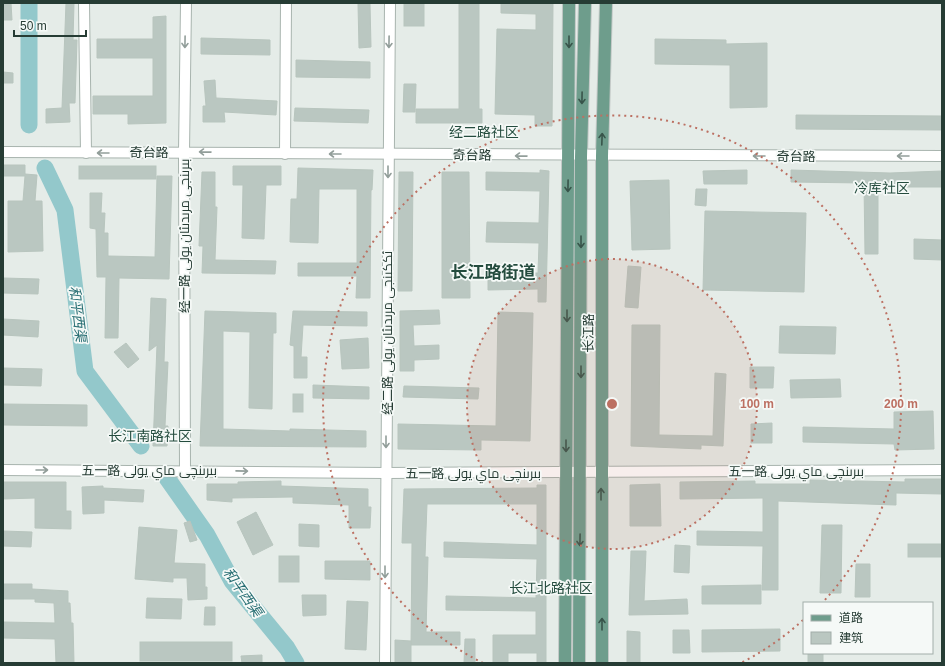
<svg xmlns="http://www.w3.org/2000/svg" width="945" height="666" viewBox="0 0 945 666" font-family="Arial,Cairo,'Noto Sans SC',sans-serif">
<rect width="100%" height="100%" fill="#e5ece8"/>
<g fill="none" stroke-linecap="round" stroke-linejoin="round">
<g stroke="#93c8cb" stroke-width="17">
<polyline points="29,125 29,3"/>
<polyline points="45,168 65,210 85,371 141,446"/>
<polyline points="167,478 207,535 232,581 287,648 296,663"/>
</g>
</g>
<g fill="#bac7c1" stroke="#b8c5be">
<polygon points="3,3 11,3 12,20 3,20"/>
<polygon points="66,3 74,3 73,40 77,40 75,103 69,103 70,122 46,123 46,109 62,108"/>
<rect x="404" y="3" width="20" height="23"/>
<polygon points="459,3 479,3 479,109 482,109 482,123 416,123 416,109 459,109"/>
<polygon points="501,3 553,3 552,126 535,126 535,115 495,114 497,29 536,30 536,14 501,13"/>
<polygon points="358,4 370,4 371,47 359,48"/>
<polygon points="166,16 166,123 128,124 128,114 93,114 93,96 153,96 153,58 97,58 97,39 153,39 153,17"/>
<polygon points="201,38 270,40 270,55 201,54"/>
<polygon points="655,39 726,40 726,44 767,43 767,107 730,108 730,65 655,64"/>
<polygon points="296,60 370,62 370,78 296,77"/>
<polygon points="3,72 13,73 13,83 3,83"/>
<polygon points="215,80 216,98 277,101 276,115 224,112 225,122 203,122 203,106 206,106 204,81"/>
<polygon points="404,84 416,84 415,112 403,112"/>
<polygon points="295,108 369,110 368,123 294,121"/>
<polygon points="796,115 942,116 942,130 796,129"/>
<polygon points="3,165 25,165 25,174 37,175 35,201 42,201 43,251 8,252 8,201 23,201 25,176 3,176"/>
<rect x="79" y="166" width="77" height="13"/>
<polygon points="233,166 281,166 281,185 266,185 264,239 242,238 243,185 233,185"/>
<polygon points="298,168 373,170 372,190 371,190 370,298 356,298 357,276 298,276 298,263 357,263 357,189 319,189 318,243 290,242 291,199 297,199"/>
<polygon points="540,170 549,171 546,302 538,302 538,289 488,290 488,274 538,273 539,243 486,242 487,222 539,223 540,191 486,190 486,172 540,173"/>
<polygon points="747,170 747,184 704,184 703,171"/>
<polygon points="791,170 890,173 942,171 942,187 878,187 878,254 865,254 864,183 791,182"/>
<polygon points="202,172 215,172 215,207 217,207 215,260 276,261 275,274 202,273 203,246 199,246"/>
<polygon points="399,172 413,172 412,291 398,291"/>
<polygon points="442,172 469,172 470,298 442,298"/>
<polygon points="157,176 172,176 169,279 119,278 118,338 105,338 106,277 97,277 96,229 90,228 90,193 102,193 101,213 105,213 104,233 108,233 108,256 155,257"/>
<polygon points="669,180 670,249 632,250 630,181"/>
<polygon points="696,189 707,189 706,206 695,205"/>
<polygon points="705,211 806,213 804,292 703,290"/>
<polygon points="914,239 942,240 942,260 914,259"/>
<polygon points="628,266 641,267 638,308 625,307"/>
<polygon points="3,278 39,279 38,294 3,293"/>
<polygon points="151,298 166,299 164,362 168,362 165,426 168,426 167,446 153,446 157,345 149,351"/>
<polygon points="439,310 440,324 413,325 414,346 439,345 439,359 414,360 414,371 400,371 400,311"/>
<polygon points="205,311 276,313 276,333 273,333 272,409 249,408 250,332 223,331 223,429 290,431 290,429 366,431 366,447 200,446"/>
<polygon points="293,311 367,312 367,326 303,325 301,357 307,357 307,378 294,378 294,346 290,345"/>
<polygon points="498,312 533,313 530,441 481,440 481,450 398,449 398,424 496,426"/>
<polygon points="3,319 39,321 38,337 3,335"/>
<polygon points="632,325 660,325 659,435 713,436 715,373 726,374 723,446 701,445 701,449 631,446"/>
<polygon points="780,326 836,327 835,354 779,353"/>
<polygon points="368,338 369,368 342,369 340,340"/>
<polygon points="126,343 139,359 128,368 114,352"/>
<polygon points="750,367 774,367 773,388 750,388"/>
<polygon points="3,368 42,369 41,386 3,385"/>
<polygon points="840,379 841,397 791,398 790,380"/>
<polygon points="313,385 369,387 369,399 313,398"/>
<polygon points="404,386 479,388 478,399 403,397"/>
<rect x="293" y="394" width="10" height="18"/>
<polygon points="3,404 87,405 87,426 3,425"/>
<polygon points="933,411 934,449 895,450 894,444 803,442 803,427 894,429 894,412"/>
<polygon points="772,423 772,443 751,443 751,424"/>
<polygon points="905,479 942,479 942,494 896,493 896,505 778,501 778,590 762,590 763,546 697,545 697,531 763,532 763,498 680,499 680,482 755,481 755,484 810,484 810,480 905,482"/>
<polygon points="281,481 281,486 368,489 368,507 371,507 370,528 349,528 349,505 293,503 293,497 232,498 232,502 207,500 207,484 238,484 238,482"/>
<polygon points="3,482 66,482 66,511 71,511 71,529 35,528 35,498 3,499"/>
<polygon points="660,484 661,526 630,526 630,485"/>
<polygon points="537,485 546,485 546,663 537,663 537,653 508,653 508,663 493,663 493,635 536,635 536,611 446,610 446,596 536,598 537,559 444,557 444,542 537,545 537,504 427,504 425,557 428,557 426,632 460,632 460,645 411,645 412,543 402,543 404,489 537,488"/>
<polygon points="103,486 103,488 144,490 143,502 104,500 104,513 83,514 82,487"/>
<polygon points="256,512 273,545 253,555 237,522"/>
<polygon points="190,521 197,540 190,542 184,523"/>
<polygon points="299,524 319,525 319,547 299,546"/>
<polygon points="822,525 842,525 841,593 820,593"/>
<polygon points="139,527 177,530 174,563 205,564 205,587 207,587 207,599 188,600 187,578 173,578 173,582 135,579"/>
<polygon points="3,531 32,532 31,547 3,546"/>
<rect x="908" y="544" width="34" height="13"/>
<polygon points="675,545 690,546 689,573 674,572"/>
<polygon points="631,551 646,551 644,601 687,599 688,614 629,615"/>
<rect x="279" y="556" width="20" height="26"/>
<polygon points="325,561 370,561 370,580 325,579"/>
<polygon points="856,564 870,564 870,597 855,597"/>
<polygon points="3,584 32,584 32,589 68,591 68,603 70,603 71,623 73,623 74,663 56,663 55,639 3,638 3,622 55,623 54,603 35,602 35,599 3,599"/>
<polygon points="761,585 761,604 702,604 702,586"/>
<polygon points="302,595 326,595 326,615 303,616"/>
<polygon points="147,598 182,599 181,619 146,618"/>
<polygon points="347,601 368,602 366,650 345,649"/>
<polygon points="205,607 215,607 215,625 204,625"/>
<polygon points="780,629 780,651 702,652 702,630"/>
<polygon points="673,630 689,630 690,653 673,653"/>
<polygon points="627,631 640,632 640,663 627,663"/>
<polygon points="465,639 475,639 475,663 464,663"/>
<polygon points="395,640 411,641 411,663 395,663"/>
<rect x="140" y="642" width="92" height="19"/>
<rect x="808" y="653" width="15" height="10"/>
<polygon points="262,655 262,663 242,663 241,656"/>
</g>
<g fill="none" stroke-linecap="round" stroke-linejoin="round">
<g stroke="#a8b4ae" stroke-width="12">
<g id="minor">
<polyline points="84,3 86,153"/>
<path d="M3,152C316,154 629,156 942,156"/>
<polyline points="285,154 286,3"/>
<polyline points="3,470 386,473 942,470"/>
<polyline points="185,470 184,152 186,3"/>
<polyline points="385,663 390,3"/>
</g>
</g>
<g stroke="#c2c8c6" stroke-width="14">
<g id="major">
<polyline points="565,663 569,3"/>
<polyline points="579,663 581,157 585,3"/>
<polyline points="602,663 602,156 606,3"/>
</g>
</g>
<use href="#minor" stroke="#fff" stroke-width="10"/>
<use href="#major" stroke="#6e9d8c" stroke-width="12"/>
</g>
<defs><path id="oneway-shaft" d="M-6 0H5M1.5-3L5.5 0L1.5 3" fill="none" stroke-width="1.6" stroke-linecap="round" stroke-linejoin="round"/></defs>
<g stroke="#929e9a">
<use href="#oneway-shaft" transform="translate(185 42) rotate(91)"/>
<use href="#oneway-shaft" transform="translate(389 42) rotate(91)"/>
<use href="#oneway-shaft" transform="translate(205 152) rotate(-179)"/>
<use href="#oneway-shaft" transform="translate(103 153) rotate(180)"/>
<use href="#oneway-shaft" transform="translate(335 154) rotate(-180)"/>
<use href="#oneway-shaft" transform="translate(521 156) rotate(-179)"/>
<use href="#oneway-shaft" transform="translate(759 156) rotate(-180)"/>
<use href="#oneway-shaft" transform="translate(903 156) rotate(-180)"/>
<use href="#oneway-shaft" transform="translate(388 172) rotate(90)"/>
<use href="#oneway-shaft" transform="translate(386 442) rotate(90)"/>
<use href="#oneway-shaft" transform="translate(42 470)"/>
<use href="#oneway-shaft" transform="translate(242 471) rotate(1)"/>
<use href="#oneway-shaft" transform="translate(385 572) rotate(90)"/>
</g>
<g stroke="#38544a">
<use href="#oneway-shaft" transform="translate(569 42) rotate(90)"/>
<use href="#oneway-shaft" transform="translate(582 98) rotate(91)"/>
<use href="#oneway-shaft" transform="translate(602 139) rotate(-88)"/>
<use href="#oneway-shaft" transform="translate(568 186) rotate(91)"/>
<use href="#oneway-shaft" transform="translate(581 242) rotate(90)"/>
<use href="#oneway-shaft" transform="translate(567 316) rotate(90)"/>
<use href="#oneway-shaft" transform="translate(581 372) rotate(90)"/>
<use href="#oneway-shaft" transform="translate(566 446) rotate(90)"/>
<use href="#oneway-shaft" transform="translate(601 494) rotate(-90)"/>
<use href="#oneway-shaft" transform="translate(580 540) rotate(91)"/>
<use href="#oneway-shaft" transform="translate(602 624) rotate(-90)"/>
</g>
<circle cx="612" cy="404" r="145" fill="#bc7062" fill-opacity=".12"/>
<g fill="none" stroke="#bc7062" stroke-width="2" stroke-dasharray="2 4">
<circle cx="612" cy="404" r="145"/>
<path d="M803 620A289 289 0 0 1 741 663M483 663A289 289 0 1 1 822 603"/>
</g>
<g text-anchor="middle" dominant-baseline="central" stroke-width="3.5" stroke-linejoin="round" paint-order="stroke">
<g font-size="13" fill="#263c34" stroke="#f5f9f7">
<text x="149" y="152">奇台路</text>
<text transform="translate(472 155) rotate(1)">奇台路</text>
<text x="796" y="156">奇台路</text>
<text transform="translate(184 236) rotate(-90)">经一路 بىرىنجى مرىدىئان يولى</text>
<text transform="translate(387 333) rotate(-90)">经二路 ئككىنجى مرىدىئان يولى</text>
<text transform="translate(588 333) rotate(-90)">长江路</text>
<text x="149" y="470">五一路 بىرىنچى ماي يولى</text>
<text x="796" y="471">五一路 بىرىنچى ماي يولى</text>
<text x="473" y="473">五一路 بىرىنچى ماي يولى</text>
</g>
<g font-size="14" fill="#244c3e" stroke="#f5f9f7">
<text x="484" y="132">经二路社区</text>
<text x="882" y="188">冷库社区</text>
<text x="150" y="436">长江南路社区</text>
<text x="551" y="588">长江北路社区</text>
</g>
<g font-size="14" font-style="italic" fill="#266d72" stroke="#f5f9f7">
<text transform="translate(78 314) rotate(83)">和平西渠</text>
<text transform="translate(243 592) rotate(55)">和平西渠</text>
</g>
<g font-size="17" font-weight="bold" fill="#244c3e" stroke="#f5f9f7">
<text x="493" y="272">长江路街道</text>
</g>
</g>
<circle cx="612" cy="404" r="6" fill="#bc7062" stroke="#f5f9f7" stroke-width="2"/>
<g font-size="12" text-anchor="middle" font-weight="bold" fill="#bc7062" stroke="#f5f9f7" stroke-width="3.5" stroke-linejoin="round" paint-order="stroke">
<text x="757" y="408">100 m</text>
<text x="901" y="408">200 m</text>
</g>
<rect width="945" height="666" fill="none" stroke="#263c34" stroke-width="8"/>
<rect x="803" y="602" width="130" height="52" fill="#f5f9f7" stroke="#a2ada9"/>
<rect x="811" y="615" width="20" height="6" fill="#6e9d8c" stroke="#a2ada9"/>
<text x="839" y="622" font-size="12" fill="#263c34">道路</text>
<rect x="811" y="632" width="20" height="12" fill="#bac7c1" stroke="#a2ada9"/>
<text x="839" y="642" font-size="12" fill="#263c34">建筑</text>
<path d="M14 30v6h72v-6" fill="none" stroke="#263c34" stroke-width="2"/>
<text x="20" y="30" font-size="12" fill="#263c34" stroke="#f5f9f7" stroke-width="3" paint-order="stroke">50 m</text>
</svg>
